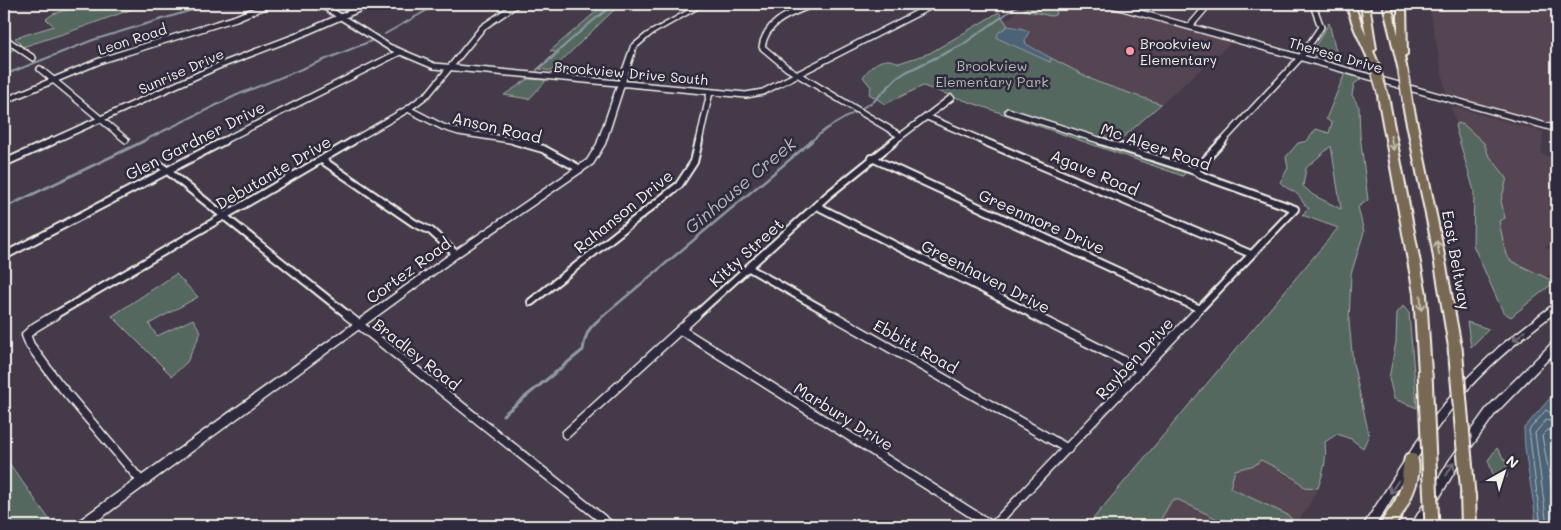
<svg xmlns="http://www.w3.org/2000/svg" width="1561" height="530" viewBox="0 0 1561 530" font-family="Mali,sans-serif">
<rect width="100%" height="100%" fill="#453a4a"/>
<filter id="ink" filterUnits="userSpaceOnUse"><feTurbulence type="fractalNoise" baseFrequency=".02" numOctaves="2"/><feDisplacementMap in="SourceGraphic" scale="10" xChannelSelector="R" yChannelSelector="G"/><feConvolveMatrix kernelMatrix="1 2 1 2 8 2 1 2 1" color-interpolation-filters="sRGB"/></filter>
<g filter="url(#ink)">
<g fill="#544553">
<polygon points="1027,4 1091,4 1232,42 1161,104 1097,82 1026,45 1020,28 1008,26 1005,21"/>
<polygon points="1429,4 1557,4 1557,125 1446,94"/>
<polygon points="1451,106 1543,132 1541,154 1557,159 1557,239 1545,247 1557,254 1557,269 1510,304"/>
<polygon points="1261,459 1286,475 1297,478 1304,487 1318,488 1307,509 1294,526 1289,526 1293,521 1230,488 1235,470 1255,465"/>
<polygon points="1172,500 1179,500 1231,526 1157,526"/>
</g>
<g fill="#556861" stroke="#a4aca4" fill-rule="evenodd">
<polygon points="85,4 146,4 72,31 4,53 4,44 8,47 20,43 15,38 54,26 46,19 53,14"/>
<polygon points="605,4 620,4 551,71 540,69 559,53 550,51"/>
<polygon points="1033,4 1047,4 1057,11 1055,15 1051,16 1024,10"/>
<path d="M999,12L1008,26L998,33L1050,62L1051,58L1097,82L1161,104L1119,141L1189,165L1183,176L923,86L885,104L869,94L871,87L863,77C872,64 884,55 899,63L930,53Z"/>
<polygon points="1329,23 1339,63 1310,55"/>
<path d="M1345,73L1361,79L1354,84L1352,95L1359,107L1360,135L1368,200L1358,207L1364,232L1351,274L1349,321L1353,363L1369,435L1363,448L1351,439L1337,434L1325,442C1327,459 1324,471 1318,488L1304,487C1295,476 1274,467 1261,460L1255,465L1235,470L1230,488L1288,515L1293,521L1289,526H1231L1179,500H1172L1157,526H1087L1338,228L1302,215L1309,208C1302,204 1303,200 1298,195C1292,189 1285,189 1280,182L1288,168L1286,157L1298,143L1307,141L1316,129L1329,133L1332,123L1326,119ZM1331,146L1341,209L1313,195L1303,186L1306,168Z"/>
<polygon points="528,79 545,80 545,82 529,99 504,95"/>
<polygon points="1458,123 1464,125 1484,143 1488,154 1507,178 1501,201 1505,218 1499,221 1506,255 1511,261 1551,280 1553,283 1511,317 1503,312 1473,245 1474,191 1455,126"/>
<polygon points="176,274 198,297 149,324 157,336 193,319 201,332 187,362 172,376 112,316"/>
<polygon points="1403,306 1409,313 1417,408 1394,399 1389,378 1396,342 1397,313"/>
<polygon points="1467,322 1489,329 1471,347"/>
<polygon points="1497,448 1507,464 1507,477 1496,483 1488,460"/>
<polygon points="4,456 54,526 4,526"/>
</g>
<g fill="#4c6277" stroke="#8f9ba4">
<polygon points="1008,26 1020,28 1029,31 1025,41 1026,44 1051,58 1050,62 997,38 998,33"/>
<path d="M1552,396L1557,422V526H1536C1534,493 1524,461 1524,428Z"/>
</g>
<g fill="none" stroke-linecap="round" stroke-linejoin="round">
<g stroke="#b1b8bb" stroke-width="1">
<polyline points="1541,526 1529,430 1546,410 1557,417"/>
<polyline points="1547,526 1535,433 1546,420 1557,423"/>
<polyline points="1555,526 1553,495 1542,436 1548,430 1557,431"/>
</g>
<g stroke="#8f9ba4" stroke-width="2">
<polyline points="385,34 438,4"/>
<path d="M537,70C563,48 587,23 615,4"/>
<polyline points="4,75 93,40 212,4"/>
<polyline points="141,142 237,95 371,41"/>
<polyline points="810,142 826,129 874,101 897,78 906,72 962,45 1020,4"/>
</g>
<g stroke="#8f9ba4" stroke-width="2.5">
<polyline points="4,208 144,141"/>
<polyline points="603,316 812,141"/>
</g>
<path stroke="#8f9ba4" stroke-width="3" d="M503,415L583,350C586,330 590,327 604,315"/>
<g stroke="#f4f1e8" stroke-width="8">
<g id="street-far2">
<polyline points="320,4 389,47 434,66 746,95 763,92 935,4"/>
<path d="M814,4C792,13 766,20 762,47L787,68L901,136"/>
<polyline points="1108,4 1557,129"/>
<polyline points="1190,26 1209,4"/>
<polyline points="4,38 33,58"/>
<polyline points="40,69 126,140"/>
<polyline points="4,101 102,60 236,18 270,4"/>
<polyline points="408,109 443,127 459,132 522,142"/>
<polyline points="1008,111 1105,142"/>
<polyline points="927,117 986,142"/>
<polyline points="50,142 216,67 297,36 370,4"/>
<polyline points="221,142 400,52"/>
<polyline points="351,142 408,109 429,93 483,27 517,4"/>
<polyline points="699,142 710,92"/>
<polyline points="893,142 951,98"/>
<polyline points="1222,142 1301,57 1321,27 1313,5"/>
</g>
</g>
<g stroke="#f4f1e8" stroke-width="10">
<g id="street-far1">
<polyline points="515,141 543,149 580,169"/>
<polyline points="983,141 1251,254"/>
<polyline points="1101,141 1195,171 1203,176 1295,209 1193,316"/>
<polyline points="872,158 1200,309"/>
<polyline points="322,160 414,223 431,231 456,254"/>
<polyline points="4,163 53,141"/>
<polyline points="160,165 349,316"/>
<polyline points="1195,171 1223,141"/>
<polyline points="817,206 1036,316"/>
<polyline points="4,256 224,141"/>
<polyline points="749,268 834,316"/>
<polyline points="531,302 679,185 694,162 699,141"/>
<polyline points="53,316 353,141"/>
<polyline points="695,316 828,195 895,141"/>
</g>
</g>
<g stroke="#f4f1e8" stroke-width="11">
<g id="street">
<polyline points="55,315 35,327 26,335 30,345 58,383 142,482"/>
<polyline points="347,315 611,526"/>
<polyline points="832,315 1068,449"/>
<polyline points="1033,315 1142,370"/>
<polyline points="681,330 992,526"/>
<polyline points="566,434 696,315"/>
<polyline points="993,526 1194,315"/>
</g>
</g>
<g stroke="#f4f1e8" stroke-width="3">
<g id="secondary">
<polygon points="699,4 706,4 651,35 636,48 605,144 593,164 459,256 90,526 75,526 77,522 453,252 587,160 597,144 631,46 647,33"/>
<path d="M1557,303V311C1526,335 1494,360 1468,389C1431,431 1404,480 1375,526H1363L1416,443L1438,412L1461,384L1499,347L1554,304Z"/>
<polygon points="1557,340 1557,350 1495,414 1457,467 1423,526 1411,526 1449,461 1487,408 1554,341"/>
</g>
</g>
<g stroke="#f4f1e8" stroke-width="4">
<g id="highway">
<polygon points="1346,4 1354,4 1366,36 1361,4 1369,4 1376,49 1373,51 1378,63 1377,65 1371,65 1370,63 1355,30"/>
<polygon points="1383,4 1391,4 1398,35 1398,4 1406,4 1407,54 1404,56 1407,71 1406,73 1403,74 1399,71"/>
<polygon points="1383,93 1388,96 1426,294 1431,373 1429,377 1425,378 1421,377 1419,373 1414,294 1378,96"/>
<polygon points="1408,102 1413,105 1440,234 1461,347 1459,350 1455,352 1451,350 1449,347 1430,234 1403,105"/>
<path d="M1411,453L1416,455C1426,476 1406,509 1395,526H1380C1384,515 1394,506 1398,495C1404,482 1401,467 1406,455Z"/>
<polygon points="1468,488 1473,489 1475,494 1476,526 1462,526 1461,494 1463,489"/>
</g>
</g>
<use href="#street-far2" stroke="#2f2a3d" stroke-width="5"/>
<use href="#street-far1" stroke="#2f2a3d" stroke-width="6"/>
<use href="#street" stroke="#2f2a3d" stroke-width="8"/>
<use href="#secondary" fill="#2f2a3d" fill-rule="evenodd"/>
<use href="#highway" fill="#786954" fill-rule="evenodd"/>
<g stroke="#f4f1e8" stroke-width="12" stroke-linecap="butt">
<g id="highway-bridge-far1">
<polyline points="1374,63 1383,96"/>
<polyline points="1403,71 1408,105"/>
</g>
</g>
<g stroke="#f4f1e8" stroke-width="17" stroke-linecap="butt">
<g id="highway-bridge">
<polyline points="1455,347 1468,494"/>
<polyline points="1425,373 1432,526"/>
</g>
</g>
<use href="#highway-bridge-far1" stroke="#786954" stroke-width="9"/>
<use href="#highway-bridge" stroke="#786954" stroke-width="13"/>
</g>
<defs><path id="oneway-shaft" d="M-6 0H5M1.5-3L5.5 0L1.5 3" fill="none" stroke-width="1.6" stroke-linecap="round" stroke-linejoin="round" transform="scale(1.25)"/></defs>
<g stroke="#c2bbad">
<use href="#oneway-shaft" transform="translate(1392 143) rotate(78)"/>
<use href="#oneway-shaft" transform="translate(1438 248) rotate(-100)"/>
<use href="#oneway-shaft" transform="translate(1421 303) rotate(87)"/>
</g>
<g stroke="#747079">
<use href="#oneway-shaft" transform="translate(1519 336) rotate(139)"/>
<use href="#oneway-shaft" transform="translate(1450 469) rotate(-59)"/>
<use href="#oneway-shaft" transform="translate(1394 487) rotate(123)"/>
</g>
</g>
<circle fill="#ff9aa2" stroke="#2f2a3d" stroke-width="2" cx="1130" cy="51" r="5"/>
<g text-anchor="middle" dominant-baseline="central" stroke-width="5" stroke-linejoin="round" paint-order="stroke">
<g font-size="14" fill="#f4f1e8" stroke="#2f2a3d">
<text transform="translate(132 39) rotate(-18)">Leon Road</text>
<text transform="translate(1336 55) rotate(16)">Theresa Drive</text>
<text transform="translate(181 71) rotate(-24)">Sunrise Drive</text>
<text transform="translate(631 73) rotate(5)">Brookview Drive South</text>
</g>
<g font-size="14" fill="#f4f1e8" stroke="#2f2a3d" text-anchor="start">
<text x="1140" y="43">Brookview<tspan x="1140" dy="16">Elementary</tspan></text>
</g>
<g font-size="14" fill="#b4bab2" stroke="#2f2a3d">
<text x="992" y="65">Brookview<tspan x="992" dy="16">Elementary Park</tspan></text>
</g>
<g font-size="16" fill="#f4f1e8" stroke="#2f2a3d">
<text transform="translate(497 127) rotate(13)">Anson Road</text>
<text transform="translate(195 140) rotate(-27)">Glen Gardner Drive</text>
<text transform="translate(1156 146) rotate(19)">Mc Aleer Road</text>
<text transform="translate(273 172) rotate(-30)">Debutante Drive</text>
<text transform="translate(1095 172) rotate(23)">Agave Road</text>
<text transform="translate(623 211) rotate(-39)">Rahanson Drive</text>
<text transform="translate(1042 221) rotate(24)">Greenmore Drive</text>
<text transform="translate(746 252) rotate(-42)">Kitty Street</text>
<text transform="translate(1457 260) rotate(80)">East Beltway</text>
<text transform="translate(408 270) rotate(-36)">Cortez Road</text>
<text transform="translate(986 276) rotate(27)">Greenhaven Drive</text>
<text transform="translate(916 346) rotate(29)">Ebbitt Road</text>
<text transform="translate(417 354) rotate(38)">Bradley Road</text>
<text transform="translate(1134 358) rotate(-47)">Rayben Drive</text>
<text transform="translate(844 416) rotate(32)">Marbury Drive</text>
</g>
<g font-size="18" font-style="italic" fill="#b1b8bb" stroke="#2f2a3d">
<text transform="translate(740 185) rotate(-40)">Ginhouse Creek</text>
</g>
</g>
<rect width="1561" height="530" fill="none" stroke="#2f2a3d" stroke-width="20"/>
<rect x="10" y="10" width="1541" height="510" fill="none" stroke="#f4f1e8" stroke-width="2" filter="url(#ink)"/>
<g transform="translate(1504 472) rotate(39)" stroke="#2f2a3d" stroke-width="4" paint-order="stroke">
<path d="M0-4L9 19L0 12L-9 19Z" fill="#f4f1e8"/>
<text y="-8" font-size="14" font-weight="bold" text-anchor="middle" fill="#f4f1e8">N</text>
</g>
</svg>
